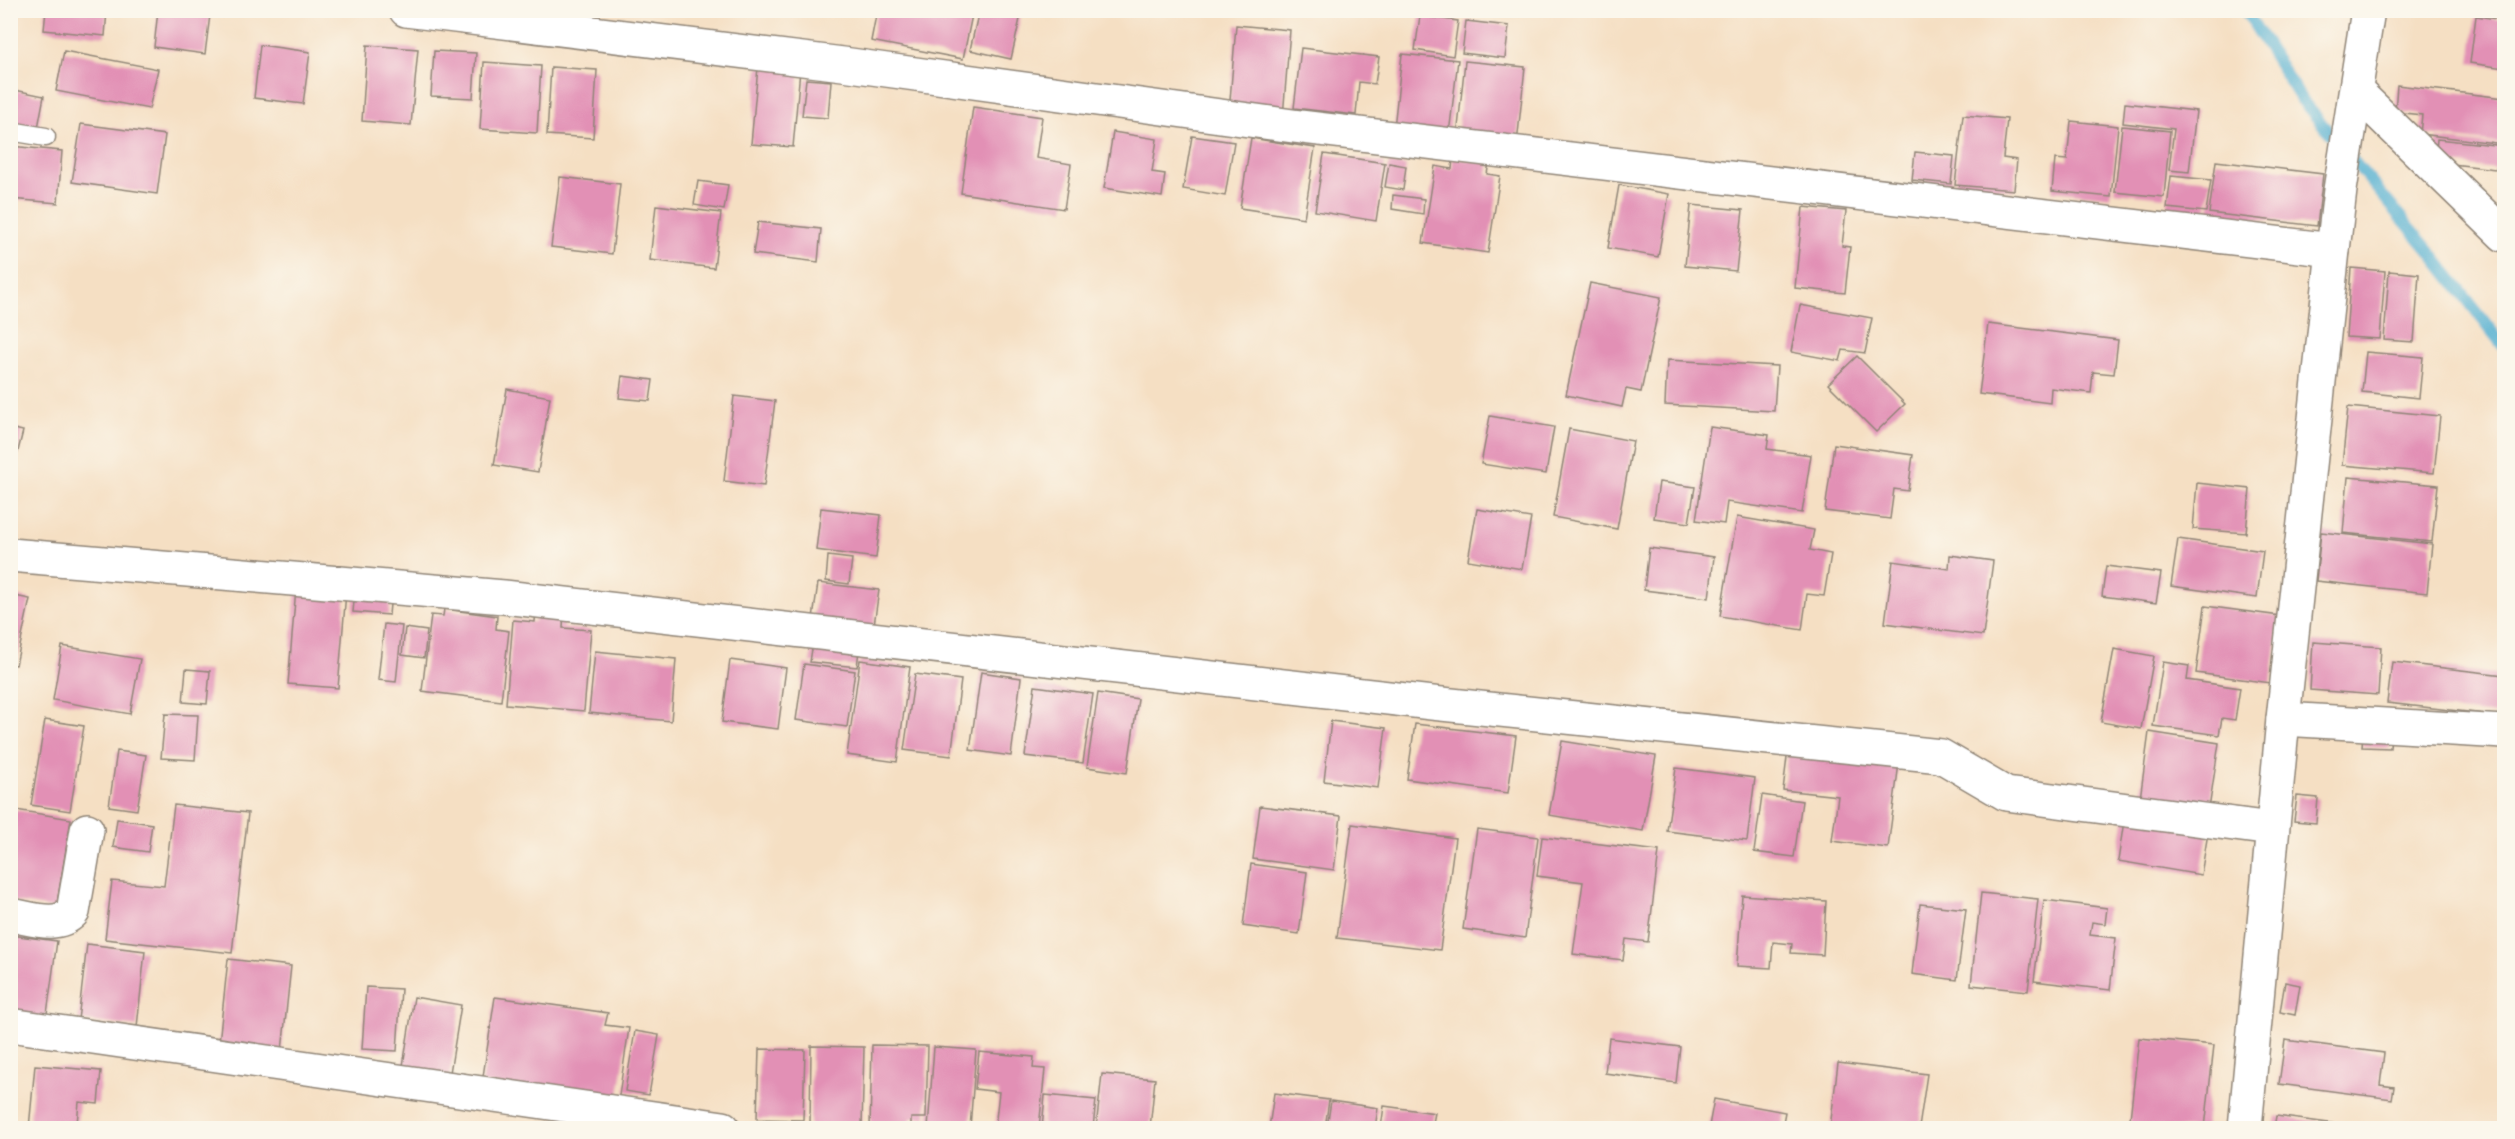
<svg xmlns="http://www.w3.org/2000/svg" width="2515" height="1139" viewBox="0 0 2515 1139" font-family="'Playpen Sans',sans-serif">
<rect width="100%" height="100%" fill="#fbf7ec"/>
<filter id="ink" filterUnits="userSpaceOnUse"><feTurbulence type="fractalNoise" baseFrequency=".0167" numOctaves="2"/><feDisplacementMap in="SourceGraphic" scale="12" xChannelSelector="R" yChannelSelector="G"/><feConvolveMatrix kernelMatrix="1 2 1 2 8 2 1 2 1" color-interpolation-filters="sRGB"/></filter>
<filter id="wash" filterUnits="userSpaceOnUse"><feTurbulence type="fractalNoise" baseFrequency=".008" numOctaves="4" result="noise"/><feDisplacementMap in="SourceGraphic" scale="24" xChannelSelector="R" yChannelSelector="G"/><feGaussianBlur stdDeviation="1.35" result="paint"/><feColorMatrix in="noise" values="0 0 0 0 0 0 0 0 0 0 0 0 0 0 0 0 0 1.4 0 .05"/><feComposite in="paint" operator="in"/></filter>
<g filter="url(#wash)">
<rect width="100%" height="100%" fill="#f5dfc3"/>
<g fill="none" stroke-linecap="round" stroke-linejoin="round">
<polyline stroke="#52afd0" stroke-width="12" points="2245,10 2301,99 2432,254 2504,347"/>
</g>
<g id="blocks">
<g fill="#e290b5">
<polygon points="46,10 107,10 105,36 44,30"/>
<polygon points="158,10 210,15 205,54 154,47"/>
<polygon points="877,10 973,10 963,59 871,41"/>
<polygon points="979,10 1022,10 1011,59 970,50"/>
<polygon points="1420,16 1458,21 1453,56 1415,50"/>
<polygon points="2476,16 2504,20 2504,68 2470,63"/>
<polygon points="1466,21 1509,26 1505,58 1462,53"/>
<polygon points="1236,25 1290,30 1283,117 1229,113"/>
<polygon points="260,45 310,52 303,104 254,98"/>
<polygon points="367,45 418,49 411,125 362,121"/>
<polygon points="1301,48 1379,57 1375,84 1359,82 1356,115 1294,108"/>
<polygon points="64,51 158,69 149,109 56,91"/>
<polygon points="434,51 476,53 473,98 431,96"/>
<polygon points="1402,54 1458,60 1449,134 1394,128"/>
<polygon points="1465,61 1525,67 1517,144 1457,137"/>
<polygon points="484,62 541,66 537,133 480,129"/>
<polygon points="551,67 597,70 593,138 547,135"/>
<polygon points="758,67 800,70 793,147 751,144"/>
<polygon points="806,79 831,81 828,118 802,116"/>
<polygon points="2397,85 2504,98 2504,144 2420,134 2422,115 2395,112"/>
<polygon points="10,89 44,96 38,128 10,123"/>
<polygon points="2125,103 2196,111 2189,172 2169,170 2174,129 2123,123"/>
<polygon points="973,107 1042,117 1036,158 1071,164 1064,209 961,193"/>
<polygon points="1963,115 2007,119 2003,158 2017,160 2014,190 1955,185"/>
<polygon points="2071,121 2118,126 2111,197 2052,191 2055,159 2067,160"/>
<polygon points="81,124 165,135 157,194 72,182"/>
<polygon points="2122,126 2170,131 2164,197 2115,192"/>
<polygon points="1113,132 1157,139 1152,172 1165,174 1162,197 1104,188"/>
<polygon points="1192,136 1234,142 1225,196 1183,189"/>
<polygon points="1251,138 1315,148 1304,218 1240,208"/>
<polygon points="2437,139 2504,146 2504,170 2435,162"/>
<polygon points="10,146 62,151 58,203 10,199"/>
<polygon points="1915,152 1954,156 1951,184 1912,180"/>
<polygon points="1324,154 1385,163 1376,221 1315,211"/>
<polygon points="1453,158 1489,163 1487,174 1500,176 1488,253 1423,243 1435,166 1452,169"/>
<polygon points="2216,161 2323,174 2317,226 2209,213"/>
<polygon points="1389,163 1406,166 1403,190 1385,187"/>
<polygon points="2171,176 2211,180 2206,212 2167,208"/>
<polygon points="560,177 620,184 612,254 551,247"/>
<polygon points="698,181 728,185 724,210 694,205"/>
<polygon points="1619,185 1669,194 1658,257 1608,248"/>
<polygon points="1393,195 1424,199 1423,214 1392,209"/>
<polygon points="656,205 721,213 714,268 650,260"/>
<polygon points="1691,205 1743,210 1736,271 1685,266"/>
<polygon points="1803,207 1846,211 1842,246 1850,247 1845,293 1795,288"/>
<polygon points="758,222 821,229 818,262 753,254"/>
<polygon points="2351,268 2385,271 2380,339 2346,337"/>
<polygon points="2389,271 2419,274 2414,342 2384,340"/>
<polygon points="1590,283 1661,297 1641,392 1626,389 1622,407 1566,395"/>
<polygon points="1800,305 1872,318 1865,353 1843,350 1840,361 1791,352"/>
<polygon points="1988,324 2118,340 2114,374 2093,372 2091,393 2051,388 2050,403 1979,394"/>
<polygon points="2366,352 2423,357 2419,398 2362,392"/>
<polygon points="1857,356 1905,404 1876,432 1828,384"/>
<polygon points="1667,360 1777,366 1774,411 1665,405"/>
<polygon points="622,376 653,380 650,401 619,398"/>
<polygon points="507,389 550,397 538,472 494,465"/>
<polygon points="734,396 775,401 764,486 724,481"/>
<polygon points="2348,407 2440,416 2434,473 2342,465"/>
<polygon points="1490,416 1554,427 1546,474 1481,464"/>
<polygon points="1710,427 1769,435 1767,449 1811,455 1802,513 1727,502 1724,524 1696,520"/>
<polygon points="10,428 23,431 11,479 10,479"/>
<polygon points="1569,429 1633,441 1617,529 1553,517"/>
<polygon points="1834,444 1913,455 1908,491 1894,489 1890,519 1825,511"/>
<polygon points="2348,477 2438,485 2432,542 2343,533"/>
<polygon points="1659,482 1695,487 1689,523 1654,518"/>
<polygon points="2197,483 2250,489 2246,533 2193,529"/>
<polygon points="821,508 881,515 876,558 816,550"/>
<polygon points="1477,509 1531,518 1522,569 1468,560"/>
<polygon points="1737,517 1814,530 1810,550 1831,554 1824,596 1807,594 1802,630 1720,616"/>
<polygon points="2321,532 2432,544 2427,593 2316,581"/>
<polygon points="2178,539 2263,551 2257,598 2171,586"/>
<polygon points="1649,548 1714,557 1709,598 1644,590"/>
<polygon points="1950,555 1993,561 1983,636 1885,623 1893,561 1949,569"/>
<polygon points="828,556 852,559 849,584 826,581"/>
<polygon points="2106,566 2161,573 2156,603 2102,596"/>
<polygon points="818,583 879,590 873,632 812,625"/>
<polygon points="296,588 346,592 338,688 288,684"/>
<polygon points="355,590 391,593 389,615 353,612"/>
<polygon points="10,595 30,599 16,665 10,664"/>
<polygon points="2205,606 2280,616 2271,683 2196,673"/>
<polygon points="536,608 564,610 563,628 591,630 584,711 506,704 513,620 535,622"/>
<polygon points="444,609 497,616 496,629 509,631 501,701 422,691 431,615 443,616"/>
<polygon points="384,624 402,626 396,682 378,680"/>
<polygon points="405,628 427,631 424,658 402,655"/>
<polygon points="814,636 860,642 857,667 810,662"/>
<polygon points="2313,642 2381,647 2378,695 2310,690"/>
<polygon points="62,646 140,659 130,714 53,700"/>
<polygon points="2114,649 2154,656 2141,729 2101,722"/>
<polygon points="595,651 676,659 671,721 589,713"/>
<polygon points="730,660 786,668 778,729 722,722"/>
<polygon points="860,660 910,667 897,762 847,755"/>
<polygon points="2163,662 2189,666 2187,680 2240,688 2235,720 2222,718 2219,735 2153,726"/>
<polygon points="2392,662 2504,675 2504,716 2387,703"/>
<polygon points="804,664 855,671 847,727 796,720"/>
<polygon points="186,669 210,671 207,704 183,702"/>
<polygon points="981,672 1021,678 1011,756 970,750"/>
<polygon points="915,674 961,680 951,756 904,750"/>
<polygon points="1035,686 1093,694 1083,763 1025,756"/>
<polygon points="1098,693 1138,699 1127,773 1087,767"/>
<polygon points="165,714 198,715 195,760 161,758"/>
<polygon points="45,720 84,726 70,811 31,805"/>
<polygon points="1331,721 1386,728 1378,788 1324,781"/>
<polygon points="1415,724 1516,736 1508,793 1407,779"/>
<polygon points="2363,731 2391,733 2390,748 2362,747"/>
<polygon points="2149,732 2219,743 2209,809 2140,799"/>
<polygon points="1562,741 1656,756 1643,831 1549,815"/>
<polygon points="1788,749 1899,763 1888,848 1832,841 1838,796 1783,790"/>
<polygon points="117,751 146,755 137,810 109,806"/>
<polygon points="1676,768 1755,778 1747,841 1667,831"/>
<polygon points="1762,795 1802,801 1794,857 1754,852"/>
<polygon points="2297,796 2318,798 2316,823 2294,821"/>
<polygon points="174,805 248,813 232,953 105,939 112,881 164,886"/>
<polygon points="1260,806 1341,816 1334,870 1253,859"/>
<polygon points="10,809 71,819 56,909 10,901"/>
<polygon points="2125,814 2209,827 2201,875 2118,861"/>
<polygon points="117,819 152,824 148,852 113,847"/>
<polygon points="1352,824 1455,838 1440,950 1337,938"/>
<polygon points="1477,829 1538,837 1525,938 1463,929"/>
<polygon points="1542,837 1659,851 1648,942 1626,939 1623,960 1573,954 1583,882 1537,876"/>
<polygon points="1251,864 1307,872 1299,934 1243,926"/>
<polygon points="1981,893 2038,899 2028,991 1971,985"/>
<polygon points="1742,895 1826,901 1823,955 1791,953 1792,944 1773,942 1771,968 1737,966"/>
<polygon points="2044,900 2107,908 2105,924 2092,922 2090,935 2116,938 2110,990 2034,981"/>
<polygon points="1920,904 1966,909 1957,980 1912,974"/>
<polygon points="10,935 57,941 46,1021 10,1016"/>
<polygon points="87,944 145,951 137,1027 78,1020"/>
<polygon points="228,959 291,966 282,1051 219,1043"/>
<polygon points="2285,982 2300,985 2295,1015 2280,1012"/>
<polygon points="366,987 401,989 397,1051 362,1049"/>
<polygon points="414,997 461,1005 449,1079 402,1072"/>
<polygon points="495,997 608,1013 605,1025 629,1028 618,1102 482,1083"/>
<polygon points="635,1031 659,1035 649,1095 625,1091"/>
<polygon points="1609,1038 1680,1047 1676,1083 1605,1073"/>
<polygon points="2139,1038 2214,1045 2205,1128 2129,1128"/>
<polygon points="2285,1040 2384,1053 2380,1085 2394,1087 2392,1099 2279,1084"/>
<polygon points="872,1045 928,1046 926,1118 911,1118 911,1128 870,1128"/>
<polygon points="811,1046 864,1047 862,1127 810,1126"/>
<polygon points="934,1047 976,1050 970,1128 928,1128"/>
<polygon points="759,1049 805,1050 803,1120 757,1119"/>
<polygon points="979,1052 1034,1057 1033,1068 1045,1069 1039,1128 995,1128 999,1092 975,1089"/>
<polygon points="1838,1063 1927,1074 1919,1128 1830,1128"/>
<polygon points="35,1065 101,1071 98,1104 79,1102 77,1124 99,1126 99,1128 29,1128"/>
<polygon points="1102,1074 1155,1079 1150,1128 1096,1128"/>
<polygon points="1274,1093 1329,1100 1325,1128 1269,1128"/>
<polygon points="1045,1095 1096,1100 1093,1128 1042,1128"/>
<polygon points="1714,1099 1785,1112 1782,1128 1723,1128 1709,1126"/>
<polygon points="1331,1101 1378,1108 1375,1128 1327,1128"/>
<polygon points="1384,1106 1435,1113 1432,1128 1381,1128"/>
<polygon points="2276,1116 2359,1127 2359,1128 2274,1128"/>
<polygon points="1500,1122 1537,1127 1537,1128 1499,1128"/>
</g>
</g>
</g>
<g filter="url(#ink)">
<use href="#blocks" fill-opacity="0" stroke="#908577" stroke-width="1.5"/>
<g fill="none" stroke-linecap="round" stroke-linejoin="round">
<g stroke="#908577" stroke-width="21">
<polyline id="service" points="10,131 46,137"/>
</g>
<g stroke="#908577" stroke-width="36">
<g id="minor">
<polyline points="406,10 843,64 1293,126 2333,250"/>
<polyline points="2356,91 2504,235"/>
<polyline points="10,555 504,597 1432,703 1941,756 2006,794 2272,829"/>
<polyline points="2283,719 2504,732"/>
<path d="M10,915C31,918 57,929 73,912L87,830"/>
<polyline points="10,1025 723,1128"/>
<polyline points="2245,1128 2283,719 2333,250 2340,190 2368,10"/>
</g>
</g>
<use href="#service" stroke="#fff" stroke-width="18"/>
<use href="#minor" stroke="#fff" stroke-width="33"/>
</g>
</g>
<rect width="2515" height="1139" fill="none" stroke="#fbf7ec" stroke-width="36"/>
</svg>
